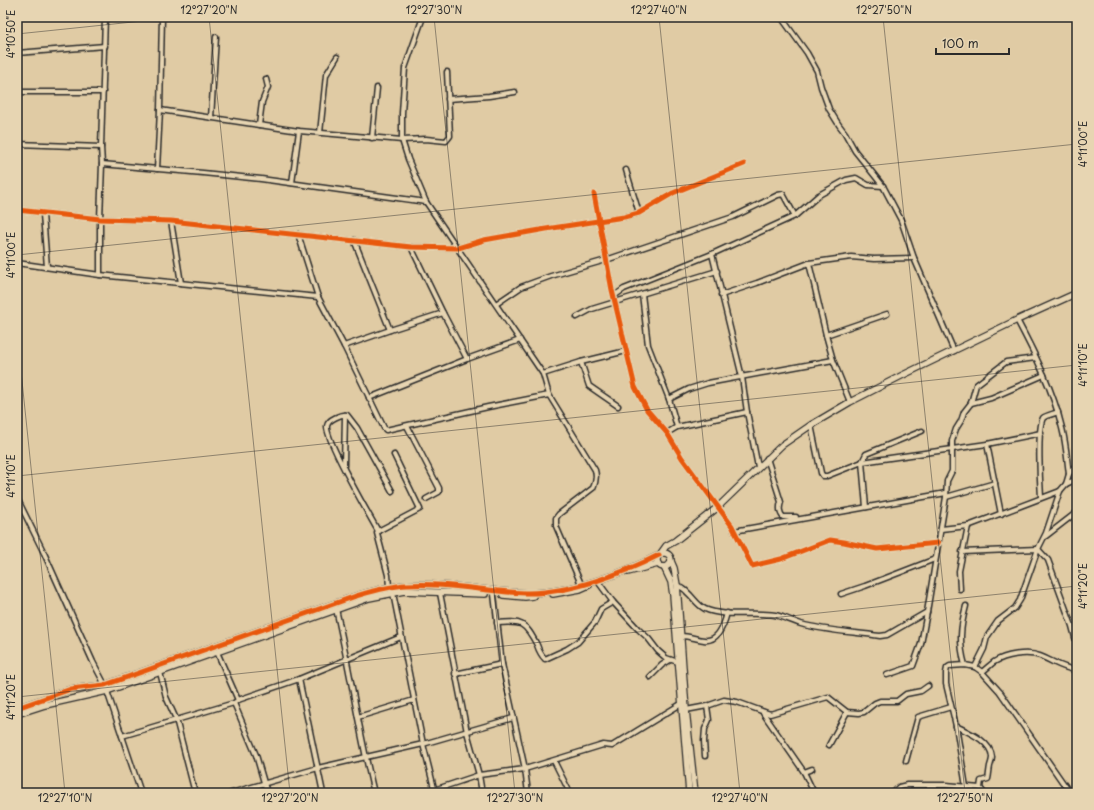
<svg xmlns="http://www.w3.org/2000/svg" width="1094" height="810" viewBox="0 0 1094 810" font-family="'Playpen Sans',sans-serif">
<rect width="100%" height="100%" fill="#e0cba4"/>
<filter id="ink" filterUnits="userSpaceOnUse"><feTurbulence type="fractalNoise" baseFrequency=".025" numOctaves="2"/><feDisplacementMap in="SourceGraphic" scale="8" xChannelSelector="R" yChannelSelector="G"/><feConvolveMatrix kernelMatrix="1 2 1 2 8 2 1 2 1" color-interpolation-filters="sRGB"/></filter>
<g filter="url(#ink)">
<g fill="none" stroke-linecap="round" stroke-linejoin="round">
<g stroke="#2b2b2b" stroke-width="7">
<g id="street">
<path d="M423,17L405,68L402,113V140L408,159L426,202L543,374L549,395L595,470C597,477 596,482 593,488L559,514L556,518V526L581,584"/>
<polyline points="781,17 807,53 817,71 821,87 829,109 839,125 845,133 855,151 883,186 901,220 914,258 954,351"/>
<polyline points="17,53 105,46"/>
<polyline points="17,92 103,92"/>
<polyline points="448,99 489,96 515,92"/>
<polyline points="160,110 299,131 402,140 426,139 446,141 450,136 447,72"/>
<polyline points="211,118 216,37"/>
<polyline points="259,125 262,102 268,87 266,79"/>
<polyline points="320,133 326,75 337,57"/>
<polyline points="372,138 377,88"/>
<polyline points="17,144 101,147"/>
<polyline points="102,164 203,173 261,179 426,202"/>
<polyline points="157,169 160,110 162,17"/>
<polyline points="626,170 639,213"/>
<polyline points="292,183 299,131"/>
<polyline points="594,194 612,290 635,387 647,410 667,433 682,458 732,526 752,566 781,559 830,540 844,542 877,549 938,543"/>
<polyline points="17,210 100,219 171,221 411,247 458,248 484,240 546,229 624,217 639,213 673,193 744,164"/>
<polyline points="43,214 47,267"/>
<polyline points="171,221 181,283"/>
<polyline points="298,234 318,297 344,346 384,428 386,430 488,407 549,395"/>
<polyline points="354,240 390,330"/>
<polyline points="411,247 443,313 467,359"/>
<polyline points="712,254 742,377 747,412 758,467"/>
<polyline points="17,263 100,275 318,297"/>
<polyline points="809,263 826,335 833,360 850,402"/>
<polyline points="100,275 100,219 102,164 101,147 105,17"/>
<polyline points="642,294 648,345 669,399 677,427"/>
<polyline points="721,295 757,283 809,263 851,257 874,259 914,258"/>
<polyline points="614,296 624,289 712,254 795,216 819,195 846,180 856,178 868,185 883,186"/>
<polyline points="496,304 521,287 551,276 606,260 733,217 778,195 783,194 795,216"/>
<polyline points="577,317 592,309 717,271"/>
<path d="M1017,320C1035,354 1053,390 1062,428C1066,443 1067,459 1069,474"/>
<polyline points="826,335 887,314"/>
<polyline points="344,346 390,330 443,313"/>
<polyline points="581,362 589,386 618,406"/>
<polyline points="543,374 581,362 626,351"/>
<polyline points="369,398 467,359 520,340"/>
<polyline points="669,399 689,389 708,383 833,360"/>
<polyline points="971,403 991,398 1044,375"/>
<polyline points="811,425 821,473 823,476 827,476 862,462 987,444 1041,433"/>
<polyline points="407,426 439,488 439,492 426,499"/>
<polyline points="667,433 677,427 747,412"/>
<polyline points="987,444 1001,514"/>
<path d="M767,458L781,502C779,508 779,512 783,517H796"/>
<polyline points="862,462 866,454 922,431"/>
<polyline points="862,462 866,507"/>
<polyline points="344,466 345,415"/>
<polyline points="1066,484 1077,479"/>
<polyline points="946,497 995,483"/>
<path d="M1041,497C1040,483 1037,429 1043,418C1046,415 1054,414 1058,412"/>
<polyline points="17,498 44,553 93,662 105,685 141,793"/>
<polyline points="941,529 968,526 1060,491"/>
<path d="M378,531C369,515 325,439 327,426C328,419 342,414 347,415L357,428L392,491"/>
<polyline points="734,531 946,493"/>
<polyline points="1046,536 1077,512"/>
<polyline points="962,552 1038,549 1048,560 1072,626 1077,645"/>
<polyline points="599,583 613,602 638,629 648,638 658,651 666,658 678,662"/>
<path d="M677,585C680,587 685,589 687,592C694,598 697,605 705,609C726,618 752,611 775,615C784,617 792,621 801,624C826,631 854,632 880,636L887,635L927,612"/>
<polyline points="389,586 388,575 377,533 378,531 420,509 394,455"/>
<polyline points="960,589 959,571 968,526"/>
<polyline points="393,593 423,744 435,792"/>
<polyline points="440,593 467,732 479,775 482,793"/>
<polyline points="494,594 502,664 525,769 528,793"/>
<polyline points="841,594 865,586 935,559"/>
<path d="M336,609C350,670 359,732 374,793"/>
<path d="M497,623C522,621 525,622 537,645C539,651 541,655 545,659L567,649L578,642L595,622L601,609L613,602"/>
<path d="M681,636C689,636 696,639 704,640C718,642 724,625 727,613"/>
<polyline points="217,652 238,700"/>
<path d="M965,665C959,644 960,628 966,606"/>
<polyline points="975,667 984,649 987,637 998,621 1015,608 1020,600 1038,549 1046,533 1060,491 1066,484 1069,474 1077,464"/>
<polyline points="160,672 166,697 176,719 195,793"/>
<path d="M982,672C986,669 990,665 994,662C1005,655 1027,651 1040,656C1053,661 1063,669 1077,670"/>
<polyline points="455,674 502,664"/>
<polyline points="887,675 913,666 921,644 927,612 946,497 947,481 952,471 952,441 956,429 961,421 964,412 971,403 976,385 1006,362 1036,358"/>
<polyline points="650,677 662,665 670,660"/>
<polyline points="299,679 323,793"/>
<polyline points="234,703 256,755 267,793"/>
<polyline points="686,710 707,706 724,700 737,702 770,714 828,697 847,712 859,713 864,712 875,703 880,701 897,701 906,694 921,691 928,686"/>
<polyline points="763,713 804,772 814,793"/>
<polyline points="358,717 414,700"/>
<path d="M956,726C968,732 991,741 992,757C992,760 991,763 990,766C989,771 989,775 988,779L981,781L980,788"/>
<polyline points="122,736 234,703 238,700 299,679 401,637"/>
<polyline points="829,745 847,712"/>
<polyline points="705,756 704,741 705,729 709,720 707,706"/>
<polyline points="554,761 570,793"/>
<polyline points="906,761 918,717 951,707"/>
<polyline points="804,772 812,769"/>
<polyline points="231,793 318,768 423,744 513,718"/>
<polyline points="425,793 479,775 525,769 603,745 612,746 681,704"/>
<polyline points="893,793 899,787 907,785 946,785 980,788 984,793"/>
<polyline points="967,793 956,726 946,684 946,673 947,668 950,666 965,665 975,667 982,672 1000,692 1070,793"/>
</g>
</g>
<g stroke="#2b2b2b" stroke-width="8">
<g id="secondary">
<circle cx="664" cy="560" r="7"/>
<polyline points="661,553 666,546 675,541 718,507 782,445 811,425 850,402 901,376 1017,320 1077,293"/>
<polyline points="671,561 674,568 677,585 686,710 695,793"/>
<polyline points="664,567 671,582 673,595 689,793"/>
<polyline points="628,572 658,564"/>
<polyline points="553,594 580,589 589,585"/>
<polyline points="503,595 525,597 533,596"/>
<path d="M17,708L71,689L105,685L356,596C373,591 389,586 407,585C446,582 486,592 525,593C568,594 622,574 659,555"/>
<polyline points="17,714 45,705 107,691 369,598 404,591 485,594"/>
</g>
</g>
<use href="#street" stroke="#e7d5b2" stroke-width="4"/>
<use href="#secondary" stroke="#e7d5b2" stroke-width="5.5"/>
<g stroke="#e7d5b2" stroke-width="8">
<g id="cycleway">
<polyline points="594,194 612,290 635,387 647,410 667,433 682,458 732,526 752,566 781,559 830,540 844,542 877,549 938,543"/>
<polyline points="17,210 100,219 171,221 411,247 458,248 484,240 546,229 624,217 639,213 673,193 744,164"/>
<path d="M17,708L71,689L105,685L356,596C373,591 389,586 407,585C446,582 486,592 525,593C568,594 622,574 659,555"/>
</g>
</g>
<use href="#cycleway" stroke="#e8590c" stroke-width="5"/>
</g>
</g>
<path fill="none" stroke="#2b2b2b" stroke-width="1" stroke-opacity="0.45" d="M209,17L290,793M434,17L515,793M659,17L740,793M883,17L965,793M17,34L181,17M17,255L1077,144M17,333L65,793M17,476L1077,365M17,697L1077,586"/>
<rect width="1094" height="810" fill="none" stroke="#e7d5b2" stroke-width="44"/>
<path d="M936 48v6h73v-6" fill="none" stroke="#2b2b2b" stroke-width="2"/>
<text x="942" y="48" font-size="12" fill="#2b2b2b" stroke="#e7d5b2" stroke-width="3" paint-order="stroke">100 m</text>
<rect x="22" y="22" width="1050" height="766" fill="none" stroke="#2b2b2b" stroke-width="1.5"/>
<g font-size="10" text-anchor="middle" fill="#2b2b2b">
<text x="209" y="14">12°27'20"N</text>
<text x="434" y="14">12°27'30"N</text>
<text x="659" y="14">12°27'40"N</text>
<text x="884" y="14">12°27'50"N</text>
<text transform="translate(11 34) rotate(-90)" y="4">4°10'50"E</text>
<text transform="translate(1083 144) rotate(-90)" y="4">4°11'00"E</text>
<text transform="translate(11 255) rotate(-90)" y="4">4°11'00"E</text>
<text transform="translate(1083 365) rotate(-90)" y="4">4°11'10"E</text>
<text transform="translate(11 476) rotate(-90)" y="4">4°11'10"E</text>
<text transform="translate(1083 586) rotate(-90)" y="4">4°11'20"E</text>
<text transform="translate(11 697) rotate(-90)" y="4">4°11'20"E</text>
<text x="65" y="802">12°27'10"N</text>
<text x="290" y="802">12°27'20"N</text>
<text x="515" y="802">12°27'30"N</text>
<text x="740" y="802">12°27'40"N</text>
<text x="965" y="802">12°27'50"N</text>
</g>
</svg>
